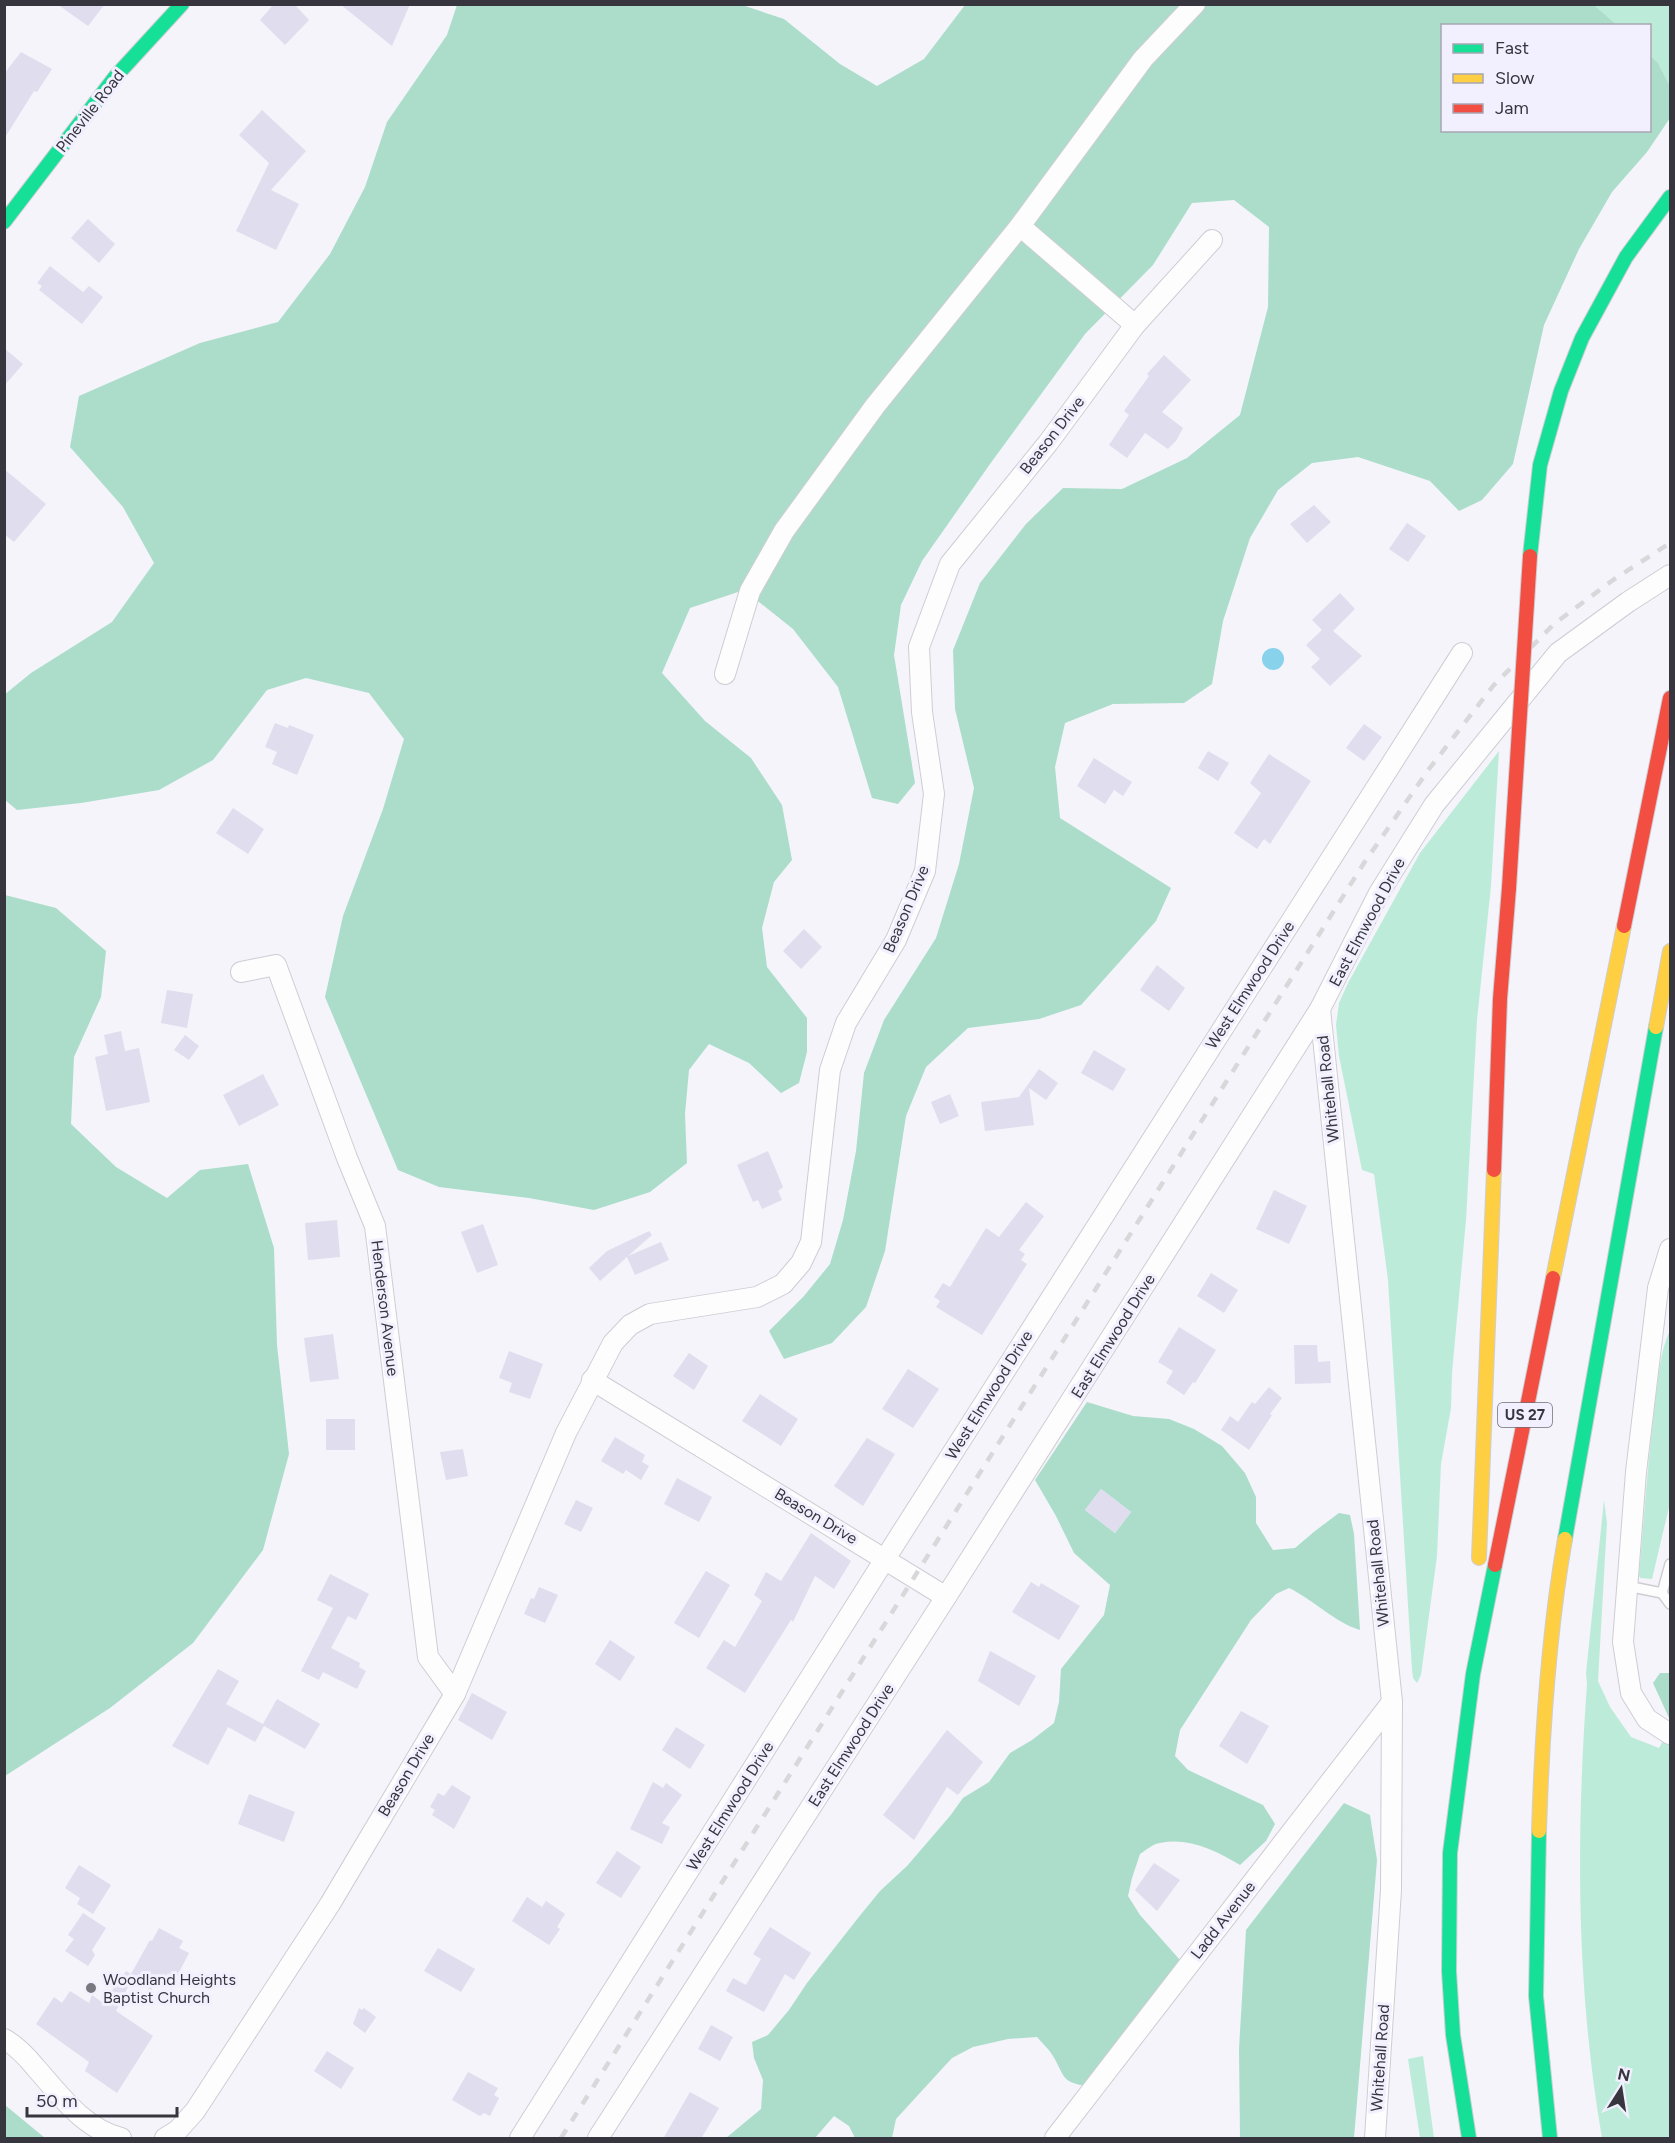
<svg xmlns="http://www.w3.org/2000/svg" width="1675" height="2143" viewBox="0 0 1675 2143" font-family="Figtree,sans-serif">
<rect width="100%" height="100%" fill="#f4f4fa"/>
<g fill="#bcecd9">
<polygon points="1594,5 1670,5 1670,86 1658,63 1650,55 1650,26 1617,25"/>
<polygon points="1499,751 1491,886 1477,1020 1466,1220 1452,1373 1451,1408 1441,1464 1437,1556 1421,1675 1417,1683 1413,1678 1412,1670 1388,1280 1374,1174 1362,1170 1339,1056 1336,1025 1339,1003 1348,983 1420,853"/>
<path d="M1670,1330V1503L1652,1579L1640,1578L1639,1575C1644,1517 1648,1460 1655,1403C1658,1380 1660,1351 1670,1330Z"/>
<path d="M1604,1500L1607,1523L1598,1681L1610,1707L1631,1737L1659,1748L1663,1741L1670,1745V2138H1602C1576,1988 1576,1836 1587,1684L1586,1673Z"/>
<polygon points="1423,2056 1434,2138 1420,2138 1408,2059"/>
</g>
<g fill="#abddca" fill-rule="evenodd">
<polygon points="457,5 742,5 784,19 840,64 877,86 924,59 965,5 1594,5 1617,25 1442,26 1442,130 1650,130 1650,55 1658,63 1670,86 1670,118 1647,152 1612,192 1579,249 1544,325 1513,464 1482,500 1459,511 1430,481 1358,457 1312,463 1278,490 1250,538 1223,621 1212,684 1184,703 1113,704 1065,723 1055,767 1060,818 1171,888 1156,921 1081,1005 1039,1019 968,1028 926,1067 906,1116 885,1251 866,1307 832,1343 784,1359 769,1331 804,1296 830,1264 843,1220 856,1151 864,1073 884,1020 936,938 959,864 974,788 955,709 953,650 980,583 1026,524 1063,488 1122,489 1187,458 1240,415 1268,307 1269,227 1234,200 1192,203 1153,265 1085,334 990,464 922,561 901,605 894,655 915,783 898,804 872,798 838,687 793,629 744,590 690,608 662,673 705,721 751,758 782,805 792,860 774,882 762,928 767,967 807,1018 807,1052 799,1083 781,1093 749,1063 709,1044 689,1070 685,1114 687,1163 650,1192 594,1210 529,1198 439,1187 398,1170 325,997 343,916 383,809 404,739 369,693 306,678 267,690 213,760 159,790 81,803 17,810 5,800 4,695 31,673 112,622 154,563 123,507 70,447 79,396 200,343 278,322 330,254 365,187 387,122 447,35"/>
<polygon points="5,895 56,908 106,951 101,997 74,1057 71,1124 116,1167 167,1198 200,1170 248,1164 274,1248 277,1345 289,1454 263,1550 193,1643 110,1708 5,1776"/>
<path d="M1087,1402L1133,1416L1169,1419L1194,1429L1222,1446L1245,1473L1256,1497V1523L1273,1550L1295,1548L1315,1531L1339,1513L1350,1515L1354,1534L1360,1630C1334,1622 1314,1600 1289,1588L1276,1594L1251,1620L1180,1730L1175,1756L1188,1770L1263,1805L1275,1824L1266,1841L1240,1865C1216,1851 1189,1837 1160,1843C1153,1844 1146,1850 1140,1854L1132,1878L1128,1896L1140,1915L1180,1960L1088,2086C1061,2083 1065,2076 1053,2056C1049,2049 1042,2043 1037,2037L1008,2039L973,2047L952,2058L896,2119L892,2138H855L849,2126L834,2116L815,2138H726L761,2109L763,2080L754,2058L752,2042L768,2035L789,2010L807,1983L858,1918L880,1891L907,1866L950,1816L963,1798L989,1782L1010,1753L1032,1740L1054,1723L1059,1702L1061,1669L1104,1615L1110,1585L1074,1553L1056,1516L1035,1480ZM1101,1489L1131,1512L1115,1533L1085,1510Z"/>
<polygon points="1660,1673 1670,1673 1670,1720 1653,1683"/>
<polygon points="1344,1803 1370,1815 1377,1860 1354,2138 1240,2138 1239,2049 1246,1930"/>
<polygon points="5,2105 45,2138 5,2138"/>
</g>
<circle fill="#89d2eb" cx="1273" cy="659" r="11"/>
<g fill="#e0ddee">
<polygon points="57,4 105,4 88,26"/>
<polygon points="274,4 294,4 309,20 285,45 260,20"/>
<polygon points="340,4 410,4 392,46"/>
<polygon points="21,52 52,69 37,92 34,91 4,139 4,74"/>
<polygon points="262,110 306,151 271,190 299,204 276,250 236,231 269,163 239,135"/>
<polygon points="88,219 115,244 99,263 71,238"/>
<polygon points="50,266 83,292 89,286 103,297 82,324 39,290 42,286 37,283"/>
<polygon points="4,348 23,364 4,386"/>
<polygon points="1164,355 1191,380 1162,412 1183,428 1176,441 1168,449 1145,433 1127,458 1109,445 1129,415 1124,411 1149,376 1147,374"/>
<polygon points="4,469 46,504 14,542 4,534"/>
<polygon points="1314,505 1331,522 1307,543 1290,524"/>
<polygon points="1407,523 1426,536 1408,562 1389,549"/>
<polygon points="1340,593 1355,609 1333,631 1362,656 1330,686 1311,667 1320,659 1306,645 1322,630 1312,620"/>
<polygon points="275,723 288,728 289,725 314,735 297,775 272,764 277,752 265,747"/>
<polygon points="1364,724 1382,737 1364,761 1346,748"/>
<polygon points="1208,751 1229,763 1218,781 1198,768"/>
<polygon points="1269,754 1311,781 1270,844 1264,839 1257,849 1234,833 1261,793 1250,783"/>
<polygon points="1094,758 1132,782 1123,796 1114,790 1105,804 1077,786"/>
<polygon points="233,808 264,829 248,854 216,833"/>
<polygon points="804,929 822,947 801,969 783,951"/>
<polygon points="1157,965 1185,988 1169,1011 1140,990"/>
<polygon points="167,990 193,994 187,1028 161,1023"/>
<polygon points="121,1031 125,1051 139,1048 150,1102 106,1111 95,1057 108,1054 104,1035"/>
<polygon points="185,1035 199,1046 189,1060 174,1050"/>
<polygon points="1094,1050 1126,1069 1113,1091 1081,1073"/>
<polygon points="1039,1069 1058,1083 1046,1100 1029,1088 1034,1125 985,1131 981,1102 1019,1097"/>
<polygon points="263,1074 279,1105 239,1126 223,1095"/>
<polygon points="950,1094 959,1116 940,1124 931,1102"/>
<polygon points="768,1151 783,1187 778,1191 782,1200 762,1209 758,1200 753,1202 737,1165"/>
<polygon points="1274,1190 1307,1206 1289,1244 1256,1229"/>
<polygon points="1026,1202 1044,1216 1019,1250 1025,1254 1021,1260 1027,1264 982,1335 936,1307 940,1301 934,1297 943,1283 950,1287 986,1228 999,1237"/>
<polygon points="337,1220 340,1257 308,1260 305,1223"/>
<polygon points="483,1224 498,1265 477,1273 461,1232"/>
<polygon points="649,1231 652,1235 628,1256 661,1242 669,1260 635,1275 627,1257 600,1281 589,1268 607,1251"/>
<polygon points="1211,1273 1238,1290 1224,1313 1197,1296"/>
<polygon points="1179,1327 1216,1350 1195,1383 1193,1382 1184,1395 1166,1383 1173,1371 1158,1362"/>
<polygon points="333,1334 339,1379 310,1382 304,1338"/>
<polygon points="1294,1345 1317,1345 1318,1362 1330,1361 1331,1383 1295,1384"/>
<polygon points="509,1351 543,1364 530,1399 509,1392 512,1383 499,1378"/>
<polygon points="689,1353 708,1366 694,1390 673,1376"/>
<polygon points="908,1369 939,1389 913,1428 882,1409"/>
<polygon points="1269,1387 1282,1398 1270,1414 1272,1415 1249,1450 1221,1430 1230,1416 1238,1422 1252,1402 1255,1404"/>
<polygon points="760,1394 798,1419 781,1446 742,1421"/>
<rect x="326" y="1419" width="29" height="31"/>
<polygon points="615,1437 645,1455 642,1462 649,1466 641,1480 626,1470 623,1474 601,1461"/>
<polygon points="867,1438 895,1454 863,1506 834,1486"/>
<polygon points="463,1449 468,1476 446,1480 440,1452"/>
<polygon points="677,1478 712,1497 699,1522 664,1504"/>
<polygon points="1101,1489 1131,1512 1115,1533 1085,1510"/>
<polygon points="576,1500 593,1508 581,1532 564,1524"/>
<polygon points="811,1533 851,1561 834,1589 815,1576 793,1622 791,1620 745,1693 706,1668 724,1640 735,1647 762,1601 754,1595 766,1572 781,1581"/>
<polygon points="706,1571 730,1585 699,1638 674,1623"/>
<polygon points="330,1574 369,1594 356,1620 348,1616 331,1648 360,1663 359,1667 366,1671 357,1689 323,1672 319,1680 301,1671 333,1608 317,1600"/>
<polygon points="1031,1582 1039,1587 1041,1583 1080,1606 1059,1640 1012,1612"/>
<polygon points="539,1587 558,1595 545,1623 524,1614 531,1598 534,1599"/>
<polygon points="610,1640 635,1657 620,1681 595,1664"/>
<polygon points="990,1651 1036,1676 1019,1706 978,1681"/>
<polygon points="218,1669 239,1681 226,1704 263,1724 277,1699 320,1724 305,1749 264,1726 255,1742 228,1727 208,1765 172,1746"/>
<polygon points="472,1693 507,1712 492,1740 458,1720"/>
<polygon points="1241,1711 1269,1726 1247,1764 1219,1746"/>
<polygon points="676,1727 705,1745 690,1769 662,1750"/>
<polygon points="947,1730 983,1762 958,1795 947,1787 914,1840 883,1815"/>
<polygon points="653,1782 663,1788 666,1783 682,1795 662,1823 670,1827 662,1844 630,1829"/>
<polygon points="452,1785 471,1797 454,1829 432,1815 435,1810 430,1807 438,1793 444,1796"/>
<polygon points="249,1794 295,1812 284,1842 238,1824"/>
<polygon points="617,1851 641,1867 621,1898 596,1883"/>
<polygon points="1154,1863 1180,1880 1157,1911 1135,1890"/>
<polygon points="79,1865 111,1885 93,1914 77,1904 80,1898 65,1888"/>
<polygon points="527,1897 542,1907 546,1901 565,1914 557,1927 560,1929 549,1945 512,1921"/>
<polygon points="83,1913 106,1928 92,1950 95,1955 88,1966 65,1951 74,1939 68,1935"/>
<polygon points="770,1927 811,1953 794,1980 785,1974 764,2012 726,1991 733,1978 746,1985 761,1959 753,1954"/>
<polygon points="159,1928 183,1941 179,1948 189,1953 176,1978 168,1973 162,1984 156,1981 151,1990 132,1979 116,2011 153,2036 117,2093 85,2071 89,2062 36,2024 54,1997 62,2003 70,1991 89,2003 92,1995 103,2003 126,1971 131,1974 150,1940 152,1941"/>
<polygon points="438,1948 475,1969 461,1992 424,1971"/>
<polygon points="359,2008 362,2010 364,2008 376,2017 365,2033 353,2024"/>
<polygon points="711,2025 733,2037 720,2061 698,2049"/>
<polygon points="327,2051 354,2068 341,2089 314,2071"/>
<polygon points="468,2072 498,2088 494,2095 499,2098 490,2116 484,2113 480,2116 452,2100"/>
<polygon points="690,2092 719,2108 701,2139 663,2139"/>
</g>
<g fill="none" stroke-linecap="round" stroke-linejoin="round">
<g stroke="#cecdd4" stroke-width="12">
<g id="lane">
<polyline points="1627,1586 1662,1593"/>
<polyline points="1662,1593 1670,1564"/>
<polyline points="1662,1593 1670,1604"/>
</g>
</g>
<g stroke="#cecdd4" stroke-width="22">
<g id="street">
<polyline points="1020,226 1135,325"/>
<polyline points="725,674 750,591 784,531 875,406 1020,226 1143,59 1195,4"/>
<polyline points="241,972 276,965 347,1158 375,1226 428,1657 455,1694"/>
<polyline points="1320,1009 1392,1702 1391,1890 1375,2138"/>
<polyline points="1670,1249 1658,1288 1636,1472 1623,1642 1631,1693 1647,1719 1670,1734"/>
<polyline points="592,1380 946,1597"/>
<path d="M4,2039C17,2046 27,2057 36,2068C60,2095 84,2129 121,2138"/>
<polyline points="165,2138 178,2130 195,2111 330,1904 455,1694 566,1433 613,1343 630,1325 650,1314 757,1297 783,1284 801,1263 811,1242 830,1070 846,1023 896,940 925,871 934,794 922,712 919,647 950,564 1048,443 1135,325 1212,240"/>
<polyline points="520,2138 885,1559 1462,653"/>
<polyline points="598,2138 946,1597 1320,1009 1379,893 1434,805 1558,653 1628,602 1670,575"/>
<polyline points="1055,2138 1392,1702"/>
</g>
</g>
<g stroke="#cecdd4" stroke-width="16">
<g id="fast">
<polyline points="4,222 115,77 182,4"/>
<polyline points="1530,556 1540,465 1561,391 1582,338 1626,257 1670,197"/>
<polyline points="1565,1539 1656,1027"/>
<polyline points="1539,1831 1536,1996 1550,2138"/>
<polyline points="1469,2138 1453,2035 1449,1971 1450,1853 1473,1674 1495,1565"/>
</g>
</g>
<g stroke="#cecdd4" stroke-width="16">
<g id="slow">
<polyline points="1656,1027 1670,951"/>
<polyline points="1553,1278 1624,926"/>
<polyline points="1479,1558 1494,1170"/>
<path d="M1539,1831C1542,1734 1548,1635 1565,1539"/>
</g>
</g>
<g stroke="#cecdd4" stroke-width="16">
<g id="jam">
<polyline points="1624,926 1670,698"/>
<polyline points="1494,1170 1500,999 1509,888"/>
<polyline points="1495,1565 1553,1278"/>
</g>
</g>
<use href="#lane" stroke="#fdfdfe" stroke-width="9"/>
<use href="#street" stroke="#fdfdfe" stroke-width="20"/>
<use href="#fast" stroke="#16e098" stroke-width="14"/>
<use href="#slow" stroke="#ffcf43" stroke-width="14"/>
<use href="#jam" stroke="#f24e42" stroke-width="14"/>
<polyline stroke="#d8d8da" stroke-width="4.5" stroke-dasharray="10 10" stroke-linecap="butt" points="561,2138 1364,863 1429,769 1493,686 1554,624 1613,580 1670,543"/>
<g stroke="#cfcfd3" stroke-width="16" stroke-linecap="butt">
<polyline id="jam-bridge" points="1509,888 1530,556"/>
</g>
<use href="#jam-bridge" stroke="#f24e42" stroke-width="14"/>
</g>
<circle fill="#797880" stroke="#f2f0fe" stroke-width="2" cx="91" cy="1988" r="6"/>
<g text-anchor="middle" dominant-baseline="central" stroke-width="6" stroke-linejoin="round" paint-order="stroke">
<rect fill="#f2f0fe" stroke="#6f6e78" stroke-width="1.5" x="1498" y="1403" width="54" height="24" rx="4.5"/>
<g font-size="15" font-weight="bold" fill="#37363f">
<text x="1525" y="1415">US 27</text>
</g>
<g font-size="16" fill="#37363f" stroke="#f2f0fe">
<text transform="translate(90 111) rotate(-52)">Pineville Road</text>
<text transform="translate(1052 435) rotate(-52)">Beason Drive</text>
<text transform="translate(906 909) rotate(-67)">Beason Drive</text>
<text transform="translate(1367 922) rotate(-62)">East Elmwood Drive</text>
<text transform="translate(1250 985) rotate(-57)">West Elmwood Drive</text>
<text transform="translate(1328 1089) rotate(-96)">Whitehall Road</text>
<text transform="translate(385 1308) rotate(83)">Henderson Avenue</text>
<text transform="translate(1113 1336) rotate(-58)">East Elmwood Drive</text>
<text transform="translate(989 1395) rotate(-58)">West Elmwood Drive</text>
<text transform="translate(816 1516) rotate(31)">Beason Drive</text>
<text transform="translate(1378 1573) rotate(-96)">Whitehall Road</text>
<text transform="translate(851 1745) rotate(-57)">East Elmwood Drive</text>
<text transform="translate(406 1775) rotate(-59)">Beason Drive</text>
<text transform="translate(730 1806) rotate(-58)">West Elmwood Drive</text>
<text transform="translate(1223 1920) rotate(-52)">Ladd Avenue</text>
<text transform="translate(1380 2058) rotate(-86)">Whitehall Road</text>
</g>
<g font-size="16" fill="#37363f" stroke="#f2f0fe" text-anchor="start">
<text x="103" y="1979">Woodland Heights<tspan x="103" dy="18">Baptist Church</tspan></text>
</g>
</g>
<rect width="1675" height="2143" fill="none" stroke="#37363f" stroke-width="12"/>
<rect x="1441" y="24" width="210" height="108" fill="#f2f0fe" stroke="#a7a6b2" stroke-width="1.5"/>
<rect x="1453" y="44" width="30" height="9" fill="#16e098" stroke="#a7a6b2" stroke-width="1.5"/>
<text x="1495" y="54" font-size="18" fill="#37363f">Fast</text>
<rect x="1453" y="74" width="30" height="9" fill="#ffcf43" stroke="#a7a6b2" stroke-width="1.5"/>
<text x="1495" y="84" font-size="18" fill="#37363f">Slow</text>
<rect x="1453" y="104" width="30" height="9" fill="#f24e42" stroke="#a7a6b2" stroke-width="1.5"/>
<text x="1495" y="114" font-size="18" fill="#37363f">Jam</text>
<g transform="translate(1621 2089) rotate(12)" stroke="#f2f0fe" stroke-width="4.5" paint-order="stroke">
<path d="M0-4.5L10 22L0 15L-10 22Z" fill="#37363f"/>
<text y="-9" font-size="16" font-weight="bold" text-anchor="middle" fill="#37363f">N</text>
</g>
<path d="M27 2107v9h150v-9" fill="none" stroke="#37363f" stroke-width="3"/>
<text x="36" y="2107" font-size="18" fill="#37363f" stroke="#f2f0fe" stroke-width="4.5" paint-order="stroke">50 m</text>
</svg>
